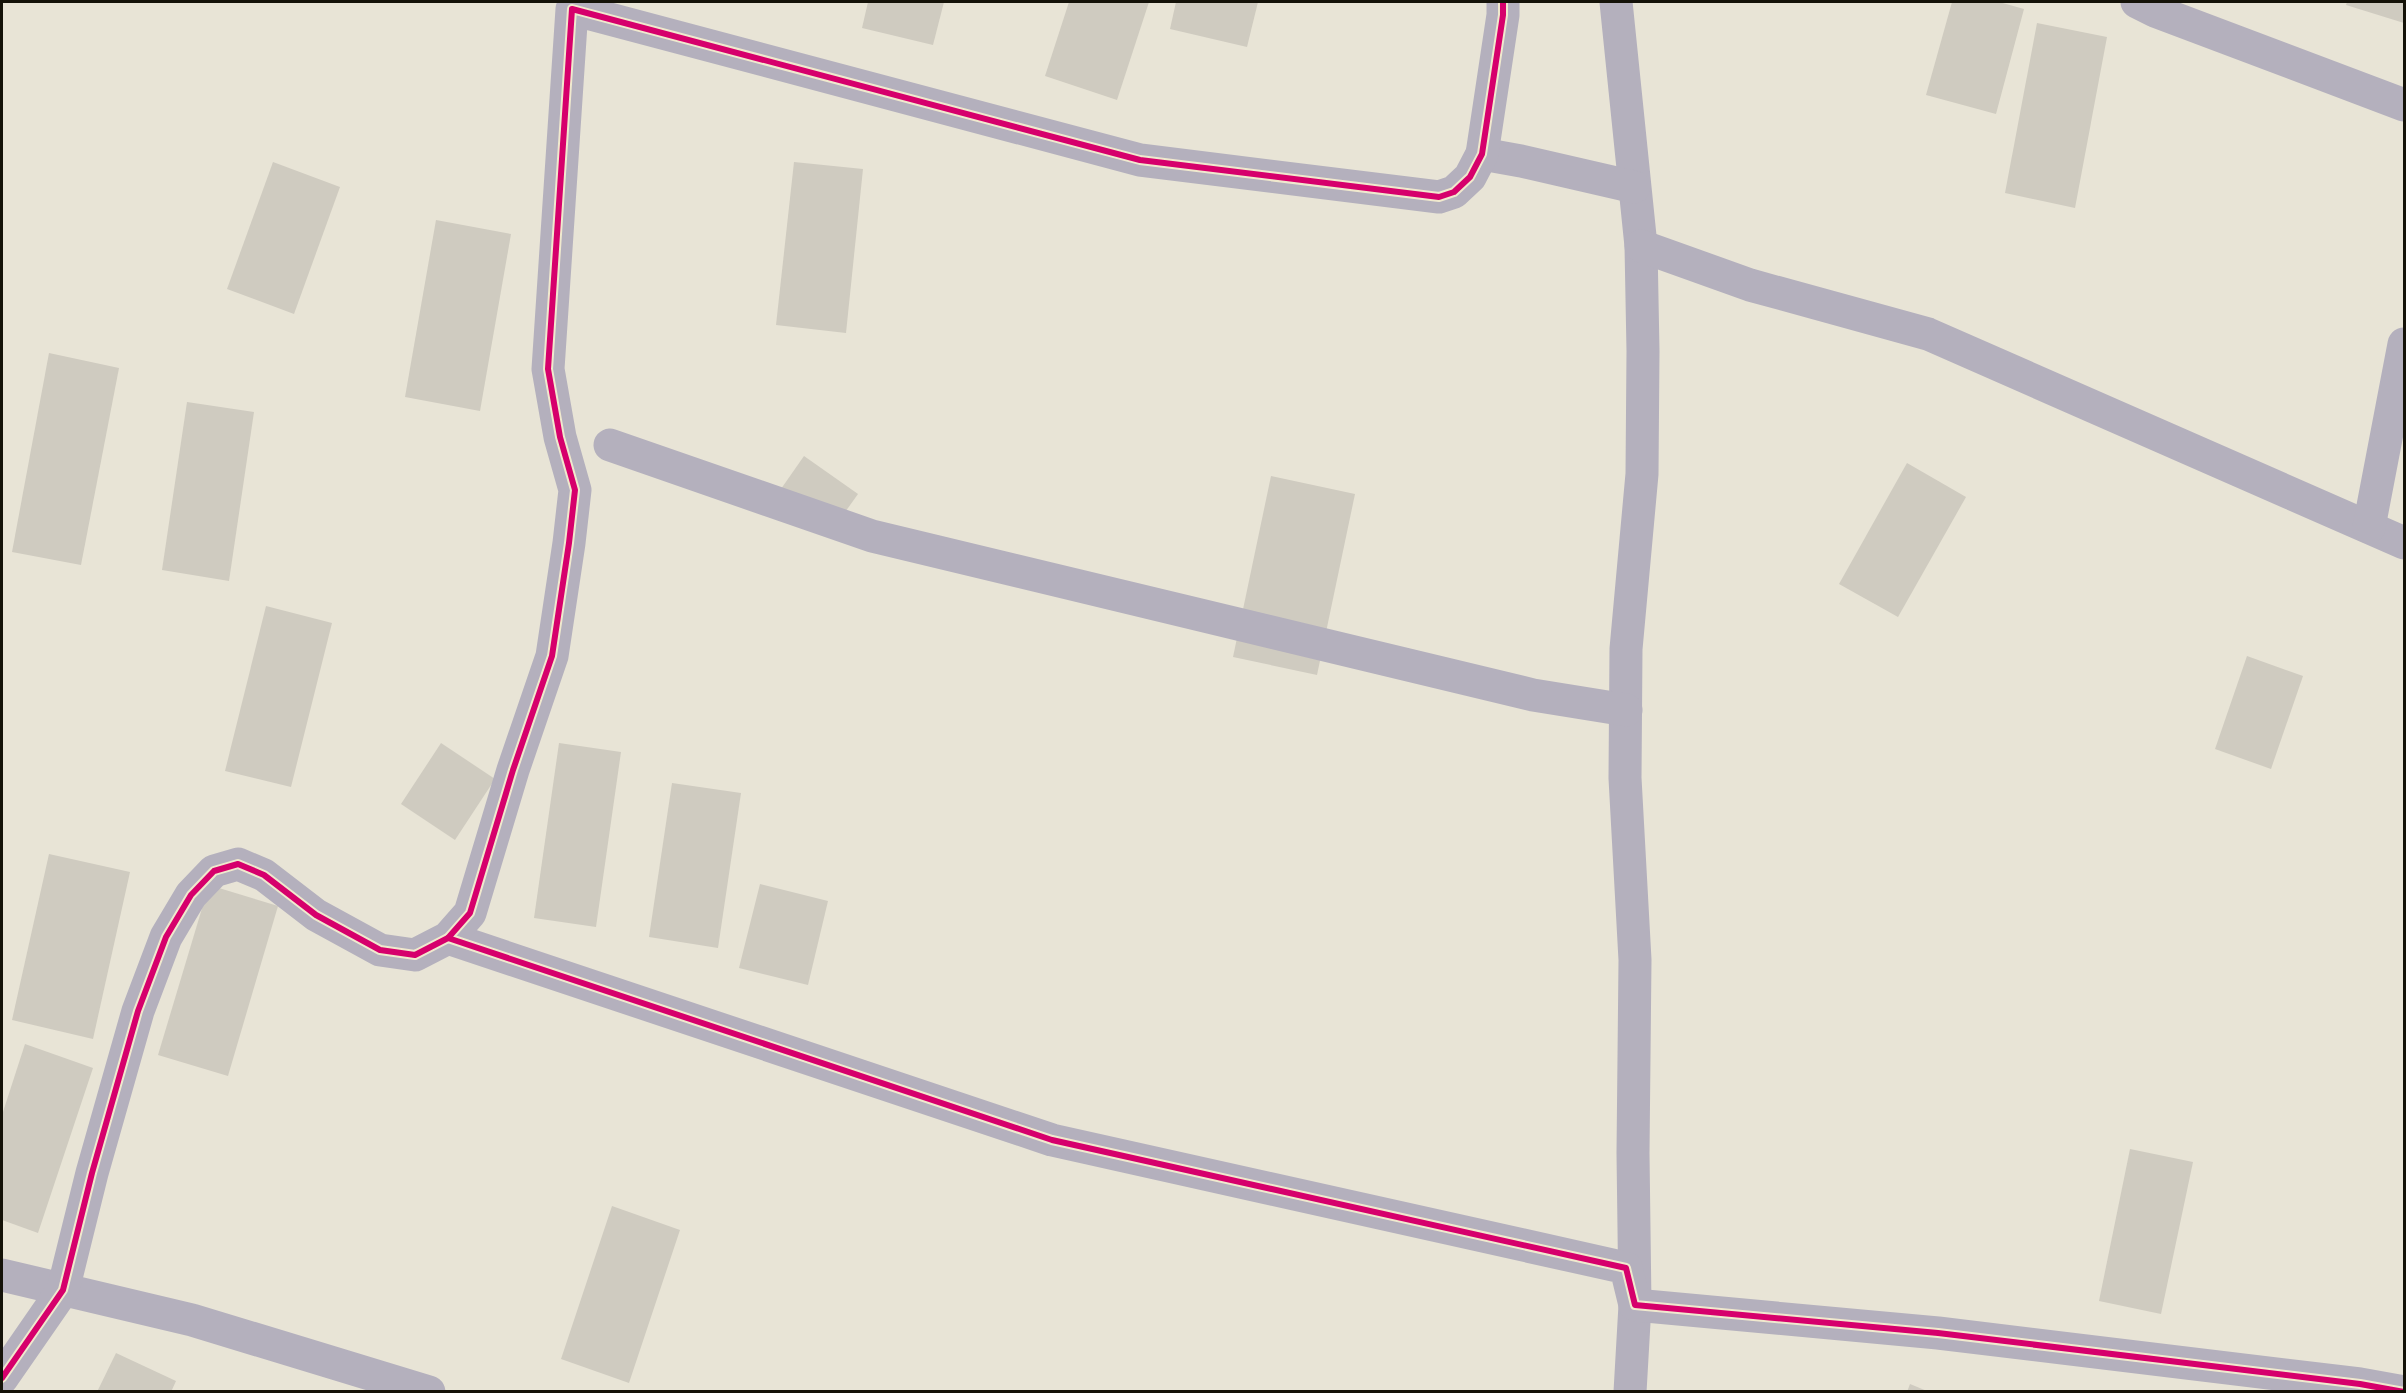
<svg xmlns="http://www.w3.org/2000/svg" width="2406" height="1393" viewBox="0 0 2406 1393" font-family="Mulish,sans-serif">
<rect width="100%" height="100%" fill="#e8e4d6"/>
<g fill="#cfcbc0">
<polygon points="868,2 944,2 933,45 862,28"/>
<polygon points="1069,2 1149,2 1117,100 1045,76"/>
<polygon points="1176,2 1258,2 1247,47 1170,29"/>
<polygon points="1952,2 1999,2 2024,9 1996,114 1926,95"/>
<polygon points="2347,2 2404,2 2404,23 2346,5"/>
<polygon points="2037,23 2107,37 2075,208 2005,193"/>
<polygon points="273,162 340,187 294,314 227,289"/>
<polygon points="794,162 863,169 846,333 776,325"/>
<polygon points="436,220 511,234 480,411 405,397"/>
<polygon points="49,353 119,368 81,565 12,552"/>
<polygon points="187,402 254,412 229,581 162,570"/>
<polygon points="804,456 858,494 828,536 774,499"/>
<polygon points="1907,463 1966,497 1898,617 1839,584"/>
<polygon points="1271,476 1355,494 1317,675 1233,657"/>
<polygon points="266,606 332,623 291,787 225,771"/>
<polygon points="2247,656 2303,676 2271,769 2215,749"/>
<polygon points="441,743 495,779 455,840 401,804"/>
<polygon points="559,743 621,752 596,927 534,918"/>
<polygon points="672,783 741,793 718,948 649,937"/>
<polygon points="49,854 130,872 93,1039 12,1020"/>
<polygon points="760,884 828,901 808,985 739,968"/>
<polygon points="209,885 278,906 228,1076 158,1055"/>
<polygon points="25,1044 93,1068 38,1233 2,1220 2,1115"/>
<polygon points="2130,1149 2193,1162 2161,1314 2099,1301"/>
<polygon points="612,1206 680,1230 629,1383 561,1359"/>
<polygon points="116,1353 176,1381 171,1392 97,1392"/>
<polygon points="1910,1384 1927,1391 1927,1392 1907,1392"/>
</g>
<g fill="none" stroke-linecap="round" stroke-linejoin="round">
<g stroke="#b4b0bd" stroke-width="33">
<polyline points="1616,2 1641,246 1643,351 1642,474 1626,649 1625,778 1635,960 1633,1153 1635,1305 1630,1392"/>
<polyline points="2137,2 2155,11 2404,105"/>
<polyline points="1482,154 1521,161 1634,187"/>
<polyline points="1641,246 1750,285 1928,334 2404,543"/>
<polyline points="610,445 872,536 1533,695 1626,710"/>
<polyline points="2369,527 2404,344"/>
<polyline points="448,938 1052,1140 1626,1268 1635,1305 1938,1333 2360,1384 2404,1392"/>
<polyline points="2,1275 192,1320 429,1392"/>
<polyline points="2,1378 63,1290 92,1173 138,1011 166,937 191,895 214,871 238,864 264,875 316,915 380,950 415,955 448,938 470,913 513,770 552,656 569,543 575,490 560,437 548,369 572,9 1140,160 1439,197 1454,192 1470,177 1482,154 1503,15 1503,2"/>
</g>
<g stroke="#f0e9ce" stroke-width="10">
<g id="cycleway">
<polyline points="448,938 1052,1140 1626,1268 1635,1305 1938,1333 2360,1384 2404,1392"/>
<polyline points="2,1378 63,1290 92,1173 138,1011 166,937 191,895 214,871 238,864 264,875 316,915 380,950 415,955 448,938 470,913 513,770 552,656 569,543 575,490 560,437 548,369 572,9 1140,160 1439,197 1454,192 1470,177 1482,154 1503,15 1503,2"/>
</g>
</g>
<use href="#cycleway" stroke="#d6006c" stroke-width="6"/>
</g>
<rect width="2406" height="1393" fill="none" stroke="#141208" stroke-width="6"/>
</svg>
